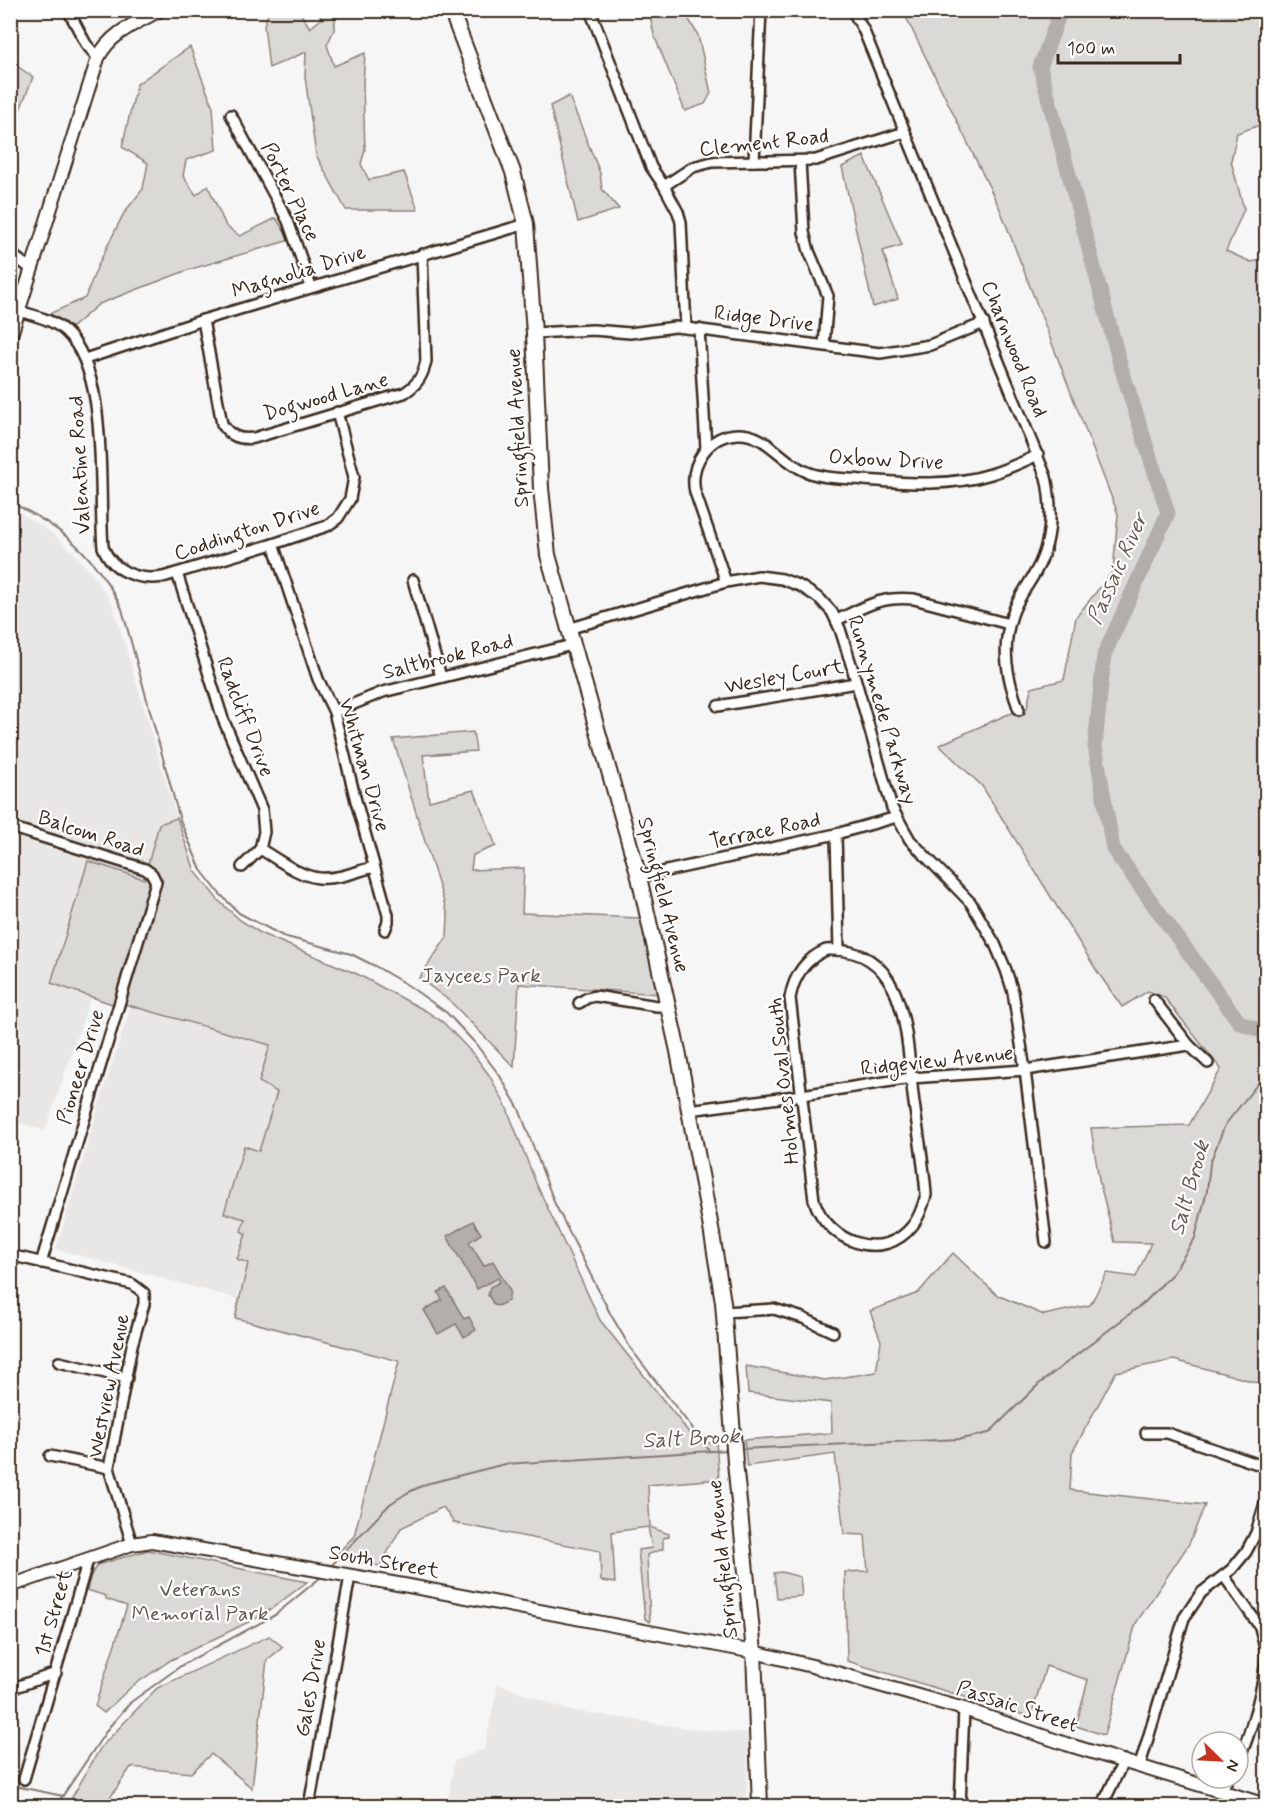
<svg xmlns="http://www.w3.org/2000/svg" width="1277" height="1817" viewBox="0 0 1277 1817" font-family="Mynerve,sans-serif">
<rect width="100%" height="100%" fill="#f7f6f6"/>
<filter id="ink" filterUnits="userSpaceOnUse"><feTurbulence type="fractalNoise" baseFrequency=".0167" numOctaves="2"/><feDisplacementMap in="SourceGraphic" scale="12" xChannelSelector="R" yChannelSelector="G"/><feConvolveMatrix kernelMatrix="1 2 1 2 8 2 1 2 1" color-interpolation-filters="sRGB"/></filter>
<g filter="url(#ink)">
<g fill="#e9e7e6">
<polygon points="11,507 52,533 73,552 92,573 113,605 177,818 159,824 144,879 88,862 51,983 91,997 45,1131 11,1120"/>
<polygon points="131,1006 270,1045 259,1082 277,1091 259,1151 245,1146 225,1213 245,1219 248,1263 237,1299 56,1249 105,1085"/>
<polygon points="498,1684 568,1710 693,1729 748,1733 747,1806 447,1806 454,1761 484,1749"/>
</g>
<g fill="#dbd9d6" stroke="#8b827a" stroke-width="1.5">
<polygon points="269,11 299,11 310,28 321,19 318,11 336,11 334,30 327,45 334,66 365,53 363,84 365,150 361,164 369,180 404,172 418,210 346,210 316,155 305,77 306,52 269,68 264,25"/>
<polygon points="649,11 684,11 698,35 711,93 705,104 685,111 654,35"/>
<polygon points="903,11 1266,11 1266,123 1237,133 1231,161 1244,209 1226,251 1251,262 1266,259 1266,1385 1174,1360 1116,1372 1072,1453 1070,1490 1205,1505 1189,1544 1136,1623 1104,1735 1076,1726 1088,1680 1046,1666 1031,1717 847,1661 845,1572 868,1571 865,1535 844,1534 835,1454 747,1466 744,1440 832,1433 831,1403 748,1393 746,1366 825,1380 876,1372 881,1341 870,1311 918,1293 953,1253 997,1295 1044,1315 1090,1305 1107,1273 1136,1277 1151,1243 1115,1242 1099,1180 1091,1128 1189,1125 1221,1069 1164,997 1148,991 1122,1007 1097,971 982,786 939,745 1006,715 1027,709 1031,688 1064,680 1076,617 1113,571 1118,514 1000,209"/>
<polygon points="190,47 213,107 216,150 186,160 183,176 196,195 208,186 226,226 240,236 276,218 290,240 188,270 99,304 71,328 49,314 85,298 98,265 124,213 143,189 148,163 122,147 137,84"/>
<polygon points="11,62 33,77 14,125 11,119"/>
<polygon points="569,96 600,173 602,189 619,209 578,222 550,106"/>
<polygon points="864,156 902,245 883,251 898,299 873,307 842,167"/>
<polygon points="473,732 476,751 423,755 429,801 474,790 496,846 473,855 471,870 524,868 522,913 640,918 659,994 519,984 514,1067 451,1002 419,978 447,937 448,915 393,739"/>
<polygon points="177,818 195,871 219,901 240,920 262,934 357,974 426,1011 444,1023 475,1056 489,1075 506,1106 536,1183 600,1320 698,1444 716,1442 719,1479 648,1485 650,1527 669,1534 669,1537 663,1538 663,1549 647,1555 650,1622 645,1619 638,1550 652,1548 648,1527 612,1532 615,1583 601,1581 600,1551 454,1523 443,1507 401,1528 380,1566 333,1558 354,1536 399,1361 235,1318 248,1263 237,1259 246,1234 241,1231 245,1219 224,1213 244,1146 259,1151 277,1092 259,1082 270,1045 128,1005 112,1004 51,983 88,861 144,879 159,824"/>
<polygon points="148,1550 307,1582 263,1615 171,1660 131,1687 104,1713 95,1706 127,1606 106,1599 106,1596 87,1590 91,1575 97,1565"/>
<polygon points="782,1572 800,1577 802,1596 777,1598 774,1573"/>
<polygon points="269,1636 283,1647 267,1660 252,1788 211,1754 191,1773 131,1767 105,1805 67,1806 101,1747 157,1688"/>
</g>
<g fill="#b4aeaa" stroke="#847972" stroke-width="1.5">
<polygon points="473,1221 481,1234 469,1242 484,1266 493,1261 510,1291 508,1301 498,1306 494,1305 488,1295 490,1287 500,1282 498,1278 477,1289 447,1236"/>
<polygon points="446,1288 464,1319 469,1317 476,1330 464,1337 456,1324 438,1334 424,1310 442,1300 438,1292"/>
</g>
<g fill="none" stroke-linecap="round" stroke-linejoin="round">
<g stroke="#847972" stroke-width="2">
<path d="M10,502C64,528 95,555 122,609L180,820L201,870L219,893L239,913L283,936L351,954L375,966L409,986L447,1013L475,1043L500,1076L519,1109L555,1204L611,1315L631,1349L709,1450"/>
<polyline points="740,1449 961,1439 989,1433 1039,1384 1145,1302 1173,1273 1195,1238 1207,1191 1210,1163 1225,1125 1266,1073"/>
<polyline points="329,1568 390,1504 407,1493 426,1484 505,1464 728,1450"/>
<polyline points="10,1785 63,1796"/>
<polyline points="56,1806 109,1727 131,1702 182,1665 275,1615 321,1577"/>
</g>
<polyline stroke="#b4aeaa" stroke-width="15" points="1061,10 1040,67 1120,364 1168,513 1104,655 1095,746 1113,849 1239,1022 1266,1033"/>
<g stroke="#3b2a1e" stroke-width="14">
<g id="street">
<polyline points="68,10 86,44 98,58"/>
<polyline points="590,10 651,167 664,186 678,212 681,222 686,328"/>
<path d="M852,10L863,29L1046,477C1053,509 1052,542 1036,571C1028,586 1017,599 1012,615C1001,648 1007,678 1019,710"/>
<polyline points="231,115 288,221 311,287"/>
<polyline points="754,161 761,10"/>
<polyline points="800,161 804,232 809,251 828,296 824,345"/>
<polyline points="664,186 693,167 712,162 816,160 905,132"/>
<polyline points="10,253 31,269"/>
<path d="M19,311C35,316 52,319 65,331C110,372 98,488 103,547C112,571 138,581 163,577L273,544L327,526L338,518L350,499L354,477L337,412"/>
<path d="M203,320L222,424C230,436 239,440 254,438L404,393C417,385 423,376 426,361L422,254"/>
<polyline points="699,329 706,448"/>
<polyline points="534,333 593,330 630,333 675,327 686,328 880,353 930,345 984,323"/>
<polyline points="85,359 203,320 526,224"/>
<polyline points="273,544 318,679 334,712 356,801 388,915 388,922 385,930"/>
<polyline points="177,573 223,719 262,810 264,832 260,849 242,867"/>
<polyline points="413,580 441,677"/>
<path d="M726,582L695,492C689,464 708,435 738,434C766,433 781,461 805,471C823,479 844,478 864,480C906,483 950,487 991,474C1007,469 1023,462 1038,455"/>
<path d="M837,620C866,606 880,596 914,599L1009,624"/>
<polyline points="568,629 726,582 759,576 782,579 800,586 820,599 832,612 840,629 852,667 892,808 910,840 971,903 995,944 1006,970 1013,992 1025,1070 1046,1242"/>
<polyline points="718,706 856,683"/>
<polyline points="334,712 383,692 572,645"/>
<polyline points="10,827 145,869 152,874 156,882 41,1263"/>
<polyline points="836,834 839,950"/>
<path d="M260,849C278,859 298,876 319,878C337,880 357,871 374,867"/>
<polyline points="639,877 836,834 897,817"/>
<path d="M826,950C908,946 906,1036 913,1095C917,1128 924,1162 926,1195C923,1206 920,1216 913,1225C883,1264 827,1242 814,1200L790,998C794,976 805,959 826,950Z"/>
<polyline points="1154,1000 1189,1045 1208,1063"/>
<polyline points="579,1003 587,998 595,996 657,1006 668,1006"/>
<polyline points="689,1110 802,1095 911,1078 1025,1070 1189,1045"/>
<polyline points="10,1255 132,1284 144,1293 144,1304 132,1345 109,1468 132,1544"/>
<polyline points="724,1312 774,1309 803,1318 833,1332"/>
<polyline points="59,1362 127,1378"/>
<polyline points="1146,1433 1167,1433 1266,1467"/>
<polyline points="50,1456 109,1468"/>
<polyline points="1224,1576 1260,1627 1266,1653"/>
<polyline points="10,1689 56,1673"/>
<path d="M1238,1761C1250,1736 1265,1683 1266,1655"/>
<polyline points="1140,1765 1184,1618 1201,1593 1232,1569 1246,1552 1256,1533 1266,1500"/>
<polyline points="24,1779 88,1560"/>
<polyline points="1222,1790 1228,1778"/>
<polyline points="309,1806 350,1576"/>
<polyline points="960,1806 964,1709"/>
<polyline points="1102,1806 1124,1760"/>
</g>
</g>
<g stroke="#3b2a1e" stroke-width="16">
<g id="secondary">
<path d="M10,338L98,58C110,33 136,23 160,10"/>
<polyline points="10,1586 132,1544 152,1541 186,1547 409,1586 754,1652 812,1666 964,1709 1066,1744 1266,1805"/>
</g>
</g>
<g stroke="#3b2a1e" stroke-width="18">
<polyline id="primary" points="451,10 513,172 526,224 534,333 541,488 548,555 639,877 678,1051 711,1228 723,1302 735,1462 754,1652 760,1806"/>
</g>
<use href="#street" stroke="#fff" stroke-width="9"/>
<use href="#secondary" stroke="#fff" stroke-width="12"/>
<use href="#primary" stroke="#fff" stroke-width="14"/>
</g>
</g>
<g text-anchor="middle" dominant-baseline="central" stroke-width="4.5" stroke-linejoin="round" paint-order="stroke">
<g font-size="21" fill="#3b2a1e" stroke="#fff">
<text transform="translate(764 143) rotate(-6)">Clement Road</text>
<text transform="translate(290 192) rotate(64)">Porter Place</text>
<text transform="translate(299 272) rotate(-17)">Magnolia Drive</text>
<text transform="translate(764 319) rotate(7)">Ridge Drive</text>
<text transform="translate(1014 349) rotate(68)">Charnwood Road</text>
<text transform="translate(326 397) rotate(-16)">Dogwood Lane</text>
<text transform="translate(518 428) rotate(-93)">Springfield Avenue</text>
<text transform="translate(886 460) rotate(3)">Oxbow Drive</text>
<text transform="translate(80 465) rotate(-93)">Valentine Road</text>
<text transform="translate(247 531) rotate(-18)">Coddington Drive</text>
<text transform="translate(448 657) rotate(-14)">Saltbrook Road</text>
<text transform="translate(784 677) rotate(-10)">Wesley Court</text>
<text transform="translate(882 710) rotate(73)">Runnymede Parkway</text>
<text transform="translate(245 717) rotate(69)">Radcliff Drive</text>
<text transform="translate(364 765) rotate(74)">Whitman Drive</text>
<text transform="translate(765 831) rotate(-12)">Terrace Road</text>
<text transform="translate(91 834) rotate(18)">Balcom Road</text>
<text transform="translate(663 895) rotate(76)">Springfield Avenue</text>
<text transform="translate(937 1061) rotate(-6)">Ridgeview Avenue</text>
<text transform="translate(81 1067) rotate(-73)">Pioneer Drive</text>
<text transform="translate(784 1081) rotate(-96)">Holmes Oval South</text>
<text transform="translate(109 1386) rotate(-79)">Westview Avenue</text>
<text transform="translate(723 1559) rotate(-96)">Springfield Avenue</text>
<text transform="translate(384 1562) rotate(10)">South Street</text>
<text transform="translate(54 1613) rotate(-74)">1st Street</text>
<text transform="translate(311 1688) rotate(-80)">Gales Drive</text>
<text transform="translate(1017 1707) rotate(18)">Passaic Street</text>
</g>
<g font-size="21" fill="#63564c" stroke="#fff">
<text x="481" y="976">Jaycees Park</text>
<text x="200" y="1590">Veterans<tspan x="200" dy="24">Memorial Park</tspan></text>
</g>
<g font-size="22" font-style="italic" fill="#65584f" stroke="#fff">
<text transform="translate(1118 569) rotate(-66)">Passaic River</text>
<text transform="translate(1190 1188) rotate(-74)">Salt Brook</text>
<text transform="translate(691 1439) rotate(-3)">Salt Brook</text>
</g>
</g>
<rect width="1277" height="1817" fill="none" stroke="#fff" stroke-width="36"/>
<rect x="18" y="18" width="1241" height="1781" fill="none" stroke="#3b2a1e" stroke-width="2" filter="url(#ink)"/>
<g transform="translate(1220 1760) rotate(114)"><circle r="28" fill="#ffffff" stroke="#b1aaa5" stroke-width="1.5"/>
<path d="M0-4.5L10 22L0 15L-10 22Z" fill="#c8321e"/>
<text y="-9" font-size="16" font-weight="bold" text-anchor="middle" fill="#3b2a1e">N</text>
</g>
<path d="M1058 54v9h122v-9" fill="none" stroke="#3b2a1e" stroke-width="3"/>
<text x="1067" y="54" font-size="18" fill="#3b2a1e" stroke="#ffffff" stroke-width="4.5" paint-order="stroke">100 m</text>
</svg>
